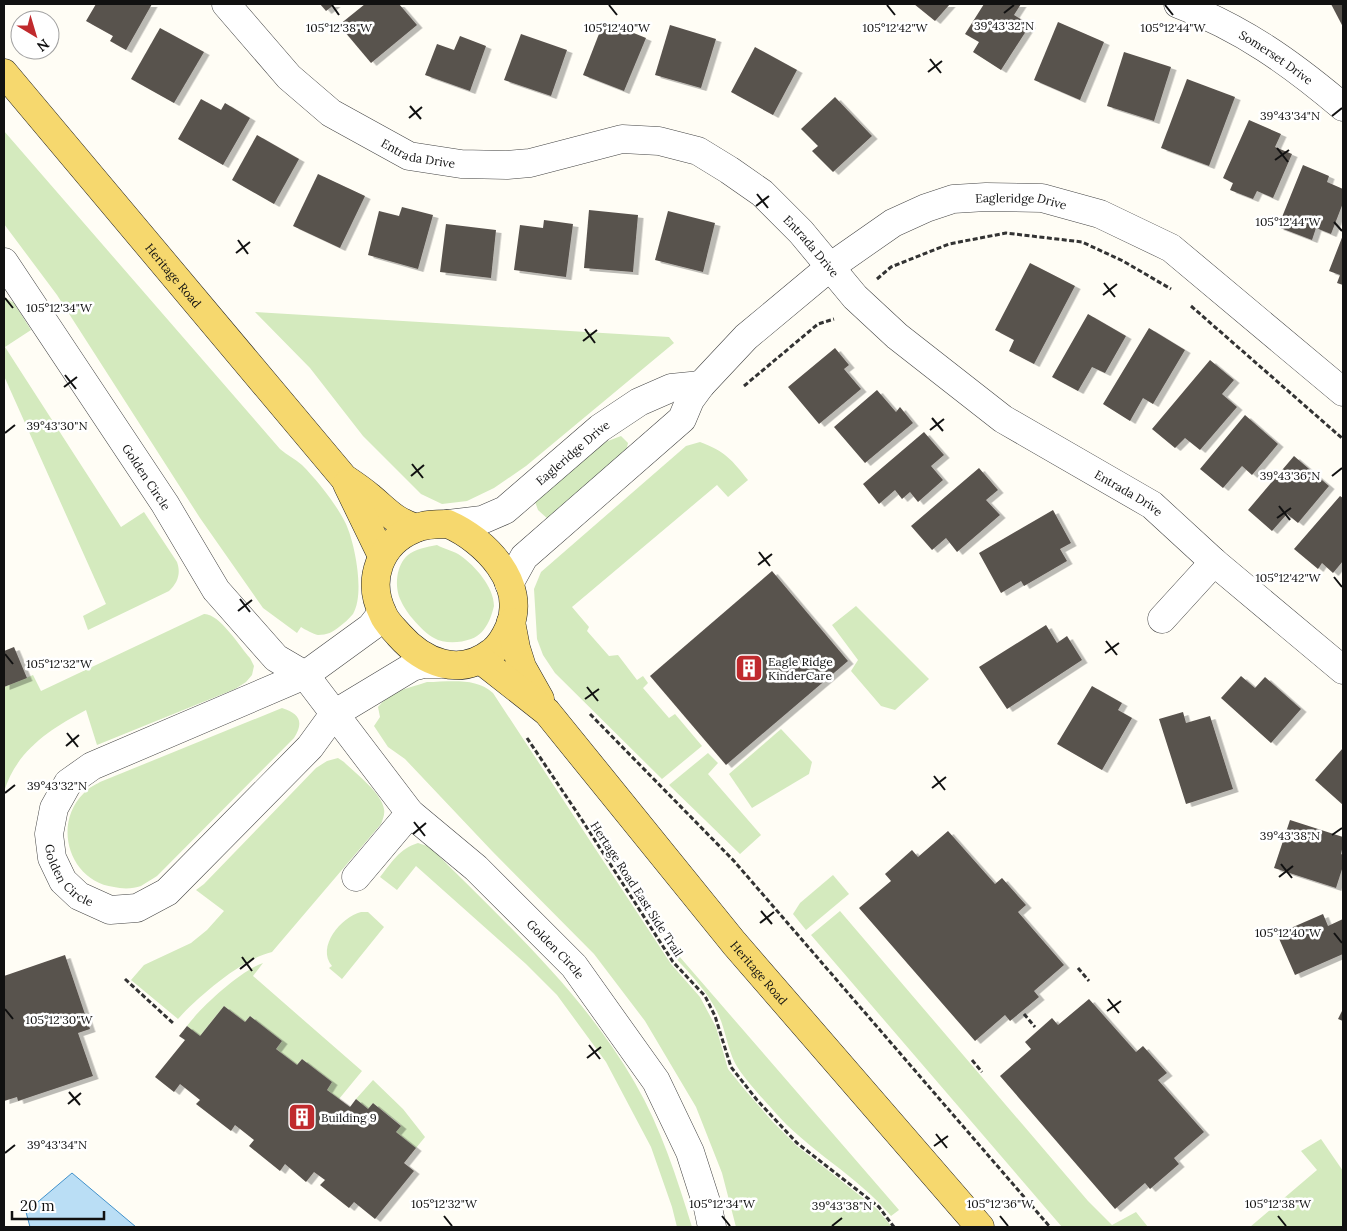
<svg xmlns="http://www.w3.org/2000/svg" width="1347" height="1231" viewBox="0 0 1347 1231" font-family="Lora,serif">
<defs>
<filter id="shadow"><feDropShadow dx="5.5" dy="3" stdDeviation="0" flood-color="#0004"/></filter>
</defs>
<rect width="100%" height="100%" fill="#fffdf5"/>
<g fill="#d4eabe">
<path d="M4,131L280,449C287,455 295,459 302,465C317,480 337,505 346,524C355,544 365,594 353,614C349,619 344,623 339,627C333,632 327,635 318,635C313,634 306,630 301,627L297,633L263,608L200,518L57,295L4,224Z"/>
<path d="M4,297L14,303L31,330L5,347L121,527L144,512L177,562C181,573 178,583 169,591L88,630L83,616L106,604L4,376Z"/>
<polygon points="255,312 669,337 674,343 526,466 494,488 467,501 442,504 421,494 363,436 310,368"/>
<polygon points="621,436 628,443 625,456 549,520 538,510 534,499 600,444"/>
<path d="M700,442C725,451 732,460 748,480L728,497L717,485L572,607L589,627L587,631L609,656L618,655L637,680L643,676L648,683L643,688L669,718L675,714L702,746L662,779L555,673L543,655L537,639L534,589L541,572L686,446Z"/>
<path d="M437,545C444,549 455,551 461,556C475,566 494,587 494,606C493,610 491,617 489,621C485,629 480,636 471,639C460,643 444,644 434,638C423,632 406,613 401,601C394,587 396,565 408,555C415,549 427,547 437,545Z"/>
<polygon points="856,606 929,679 895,710 881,706 851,671 858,660 832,625"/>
<path d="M204,614C219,613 240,647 250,658L254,666L252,675L246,682L235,689L97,745L86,710C50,729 16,751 4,792V687L33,675L41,691Z"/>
<path d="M427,682C449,682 476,677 493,693L671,964L700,997L716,1027L728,1069L745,1090L772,1121L797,1146L877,1209L892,1227H736L722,1173L696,1107L645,1021L594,954L492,851L405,759L388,747L374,726L380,717L378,707C393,690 406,689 427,682Z"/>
<path d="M282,708C300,714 304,722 294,738L157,876C152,879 146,883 141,886C133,889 122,889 114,887C69,881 52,824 84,793C88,788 95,785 100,782Z"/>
<polygon points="781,729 812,762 809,774 752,808 729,774"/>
<polygon points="708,753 718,763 708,774 761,835 740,854 669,785"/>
<path d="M338,758L344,762C355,773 382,793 384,809C385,814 383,819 381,824L272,952C242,959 199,996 178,1019L131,980L144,965L191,943L207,930L224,911L196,890L204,884L316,768L327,761Z"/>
<path d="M418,843L430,847C503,921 583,992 635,1083C661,1128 677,1178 692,1227H677L672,1207L651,1147L606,1062L557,995L526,964L416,866L397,890L380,877C392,862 399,849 418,843Z"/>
<polygon points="833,875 849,894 806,930 793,914 800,903"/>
<polygon points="840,911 1088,1201 1112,1225 1136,1212 1148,1227 1062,1227 811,935"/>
<path d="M361,912H368L384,927L342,979L329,968L332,966C316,947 341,917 361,912Z"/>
<path d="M660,934L899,1210L891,1216C857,1175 808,1151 773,1110C763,1099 741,1075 735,1063C726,1045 725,1024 714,1006C705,990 694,978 682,965C673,956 667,944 660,934Z"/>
<path d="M263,963L253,976L362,1071L339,1099L327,1090L332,1082L302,1059L297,1065L276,1049L282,1041L250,1016L245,1022L224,1006L200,1036L187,1026C201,1007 240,971 263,963Z"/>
<polygon points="373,1080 403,1109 425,1137 416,1148 396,1132 401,1125 373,1103 368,1109 356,1099"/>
<polygon points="1321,1139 1343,1171 1343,1227 1250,1227 1317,1170 1301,1151"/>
</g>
<polygon fill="#badef5" stroke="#4292cb" points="72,1173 136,1227 137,1227 30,1227 26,1212"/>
<g fill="#59524d" filter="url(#shadow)">
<polygon points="96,4 152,4 126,50 110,41 113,36 86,21"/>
<polygon points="320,4 335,4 326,11"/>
<polygon points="365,4 399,4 417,25 371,63 339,25"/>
<polygon points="914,4 950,4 935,21"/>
<polygon points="984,4 1021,4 1014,15 1030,25 1001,70 973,52 979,42 965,34"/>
<polygon points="1331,4 1343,4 1343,27"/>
<polygon points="604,21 646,38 624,91 583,75"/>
<polygon points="1058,22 1104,42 1080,100 1034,80"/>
<polygon points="670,25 716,39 701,88 655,75"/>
<polygon points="160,28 204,52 174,103 131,79"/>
<polygon points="521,34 567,50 551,96 504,80"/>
<polygon points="460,36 486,46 470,91 425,75 437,44 454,50"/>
<polygon points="755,47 797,70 773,115 731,92"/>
<polygon points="1124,52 1171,67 1154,121 1107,106"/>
<polygon points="1187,79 1235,97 1209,166 1161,148"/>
<polygon points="835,97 872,136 833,172 812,151 818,146 801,129"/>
<polygon points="201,99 221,110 225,103 250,118 223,165 178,139"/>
<polygon points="1249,120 1281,134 1275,147 1292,154 1273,198 1257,191 1253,199 1230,190 1233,183 1223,178"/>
<polygon points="257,135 299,159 274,204 232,180"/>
<polygon points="1303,165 1329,176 1327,182 1343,189 1343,203 1331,234 1316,228 1312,240 1278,227"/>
<polygon points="318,174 365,196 340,248 293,226"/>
<polygon points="402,207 433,215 418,269 368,255 379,211 399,216"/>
<polygon points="589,210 638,215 633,272 584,268"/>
<polygon points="668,211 715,223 703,272 655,260"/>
<polygon points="544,220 573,224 566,277 514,270 520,225 543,228"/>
<polygon points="446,224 496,230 491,278 440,272"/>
<polygon points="1343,235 1343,285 1337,283 1340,275 1329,271"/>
<polygon points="1030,263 1075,286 1034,364 1009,351 1014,340 995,330"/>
<polygon points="1088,314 1126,336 1105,373 1092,367 1078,391 1052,377"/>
<polygon points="1149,328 1185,350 1153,404 1143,398 1130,421 1103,404"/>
<polygon points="835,348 849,365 844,369 861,389 819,424 788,387"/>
<polygon points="1210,360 1234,380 1222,394 1237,407 1200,450 1185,438 1175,448 1152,429"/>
<polygon points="877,390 896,412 900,407 913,423 865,463 834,427"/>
<polygon points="1245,415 1278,444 1252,475 1242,466 1223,488 1200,469"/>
<polygon points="924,432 944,455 931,466 943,480 918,502 910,492 902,499 895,490 879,504 863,484"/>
<polygon points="1294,456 1329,486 1298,523 1287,514 1272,531 1248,510"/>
<polygon points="979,468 998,490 986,500 1000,515 957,552 946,538 932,550 911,526"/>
<polygon points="1340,496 1343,498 1343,561 1333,573 1322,563 1318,569 1294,549"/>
<polygon points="1053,510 1071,543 1060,549 1067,561 1024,586 1021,581 1001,593 979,553"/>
<polygon points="772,571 848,661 726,765 650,676"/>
<polygon points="1046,625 1057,643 1067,636 1082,660 1007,709 979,667"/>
<polygon points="14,647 27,678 4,687 4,651"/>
<polygon points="1241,676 1255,688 1265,677 1301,709 1271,743 1221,698"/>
<polygon points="1092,686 1122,703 1118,710 1132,718 1102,770 1057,744"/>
<polygon points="1183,712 1186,723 1210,716 1233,789 1186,804 1159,719"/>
<polygon points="1343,748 1343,805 1315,780"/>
<polygon points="1290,820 1343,837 1343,845 1341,854 1343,855 1343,866 1336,888 1274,868"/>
<polygon points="948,831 995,884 1002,878 1026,905 1018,912 1064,965 1034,991 1039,997 1010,1021 1005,1015 975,1041 859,908 891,881 885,874 912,850 918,857"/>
<polygon points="1323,914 1328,926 1343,919 1343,954 1295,975 1277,934"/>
<polygon points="65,955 90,1029 78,1033 93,1076 18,1101 17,1097 4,1101 4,976"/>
<polygon points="1089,999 1136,1052 1143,1046 1167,1073 1158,1080 1204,1132 1174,1158 1179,1164 1150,1189 1145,1183 1115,1209 1000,1076 1031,1049 1025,1042 1052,1018 1058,1025"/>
<polygon points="224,1006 245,1022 250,1016 282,1041 276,1049 297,1065 302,1059 332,1082 327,1090 350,1107 356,1099 368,1109 373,1103 401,1126 396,1132 416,1148 404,1163 414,1171 375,1219 354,1202 349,1208 320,1185 325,1180 314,1172 306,1182 285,1164 280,1171 249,1146 254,1140 235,1125 231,1131 196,1104 200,1100 180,1084 174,1092 155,1077 185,1040 179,1036 187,1026 200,1036"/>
<polygon points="1343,1009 1343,1021 1338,1019"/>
</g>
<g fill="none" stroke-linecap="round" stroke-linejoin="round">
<g stroke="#444" stroke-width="29">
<g id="minor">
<path id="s1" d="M226,4L289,77L331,113L409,156L461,164L507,165L530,163L622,139L659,141L698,151L729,170L762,193L801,232L855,297L897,336L1003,419L1152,505L1214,562L1343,670"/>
<path id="s2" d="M1178,4C1242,28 1291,63 1343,107"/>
<path id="s3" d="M4,262L165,504L216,590L276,658L305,675L410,813L476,868L574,966L656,1081L690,1152L708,1208L712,1227"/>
<path id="s4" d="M448,524L482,520L505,510L600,428L639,402L671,388L701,385"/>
<path id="s5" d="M509,584L524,557L682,419L690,400L701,385L746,337L830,267L893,223L926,208L953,199L986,197L1042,198L1100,214L1171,248L1343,392"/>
<path id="s6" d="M382,613L371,627L305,675L92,766L68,783L54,808L49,834L52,858L63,881L79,896L110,910L137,908L167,892L310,747L334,714L412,667L424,664H440"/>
<polyline points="1162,619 1214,562"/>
<polyline points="356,877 410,813"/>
</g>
</g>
<g stroke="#222" stroke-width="29">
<g id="major">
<path id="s7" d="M4,73L344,478C353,484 362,490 370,497C388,512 393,520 416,528"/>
<polyline points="347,484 382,556"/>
<path d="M448,524C485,540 528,584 509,628C505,637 500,646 492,652C459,678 423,662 399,635C393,628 386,622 383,614C366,580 380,543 414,529C424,524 437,524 448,524Z"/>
<polyline points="511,622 516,648 522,667 540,699"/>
<path id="s8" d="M481,660L547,712L734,943L980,1227"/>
</g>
</g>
<g stroke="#333" stroke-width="3" stroke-dasharray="5 2.5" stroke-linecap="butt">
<polyline points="877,279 891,267 949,244 1006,233 1082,242 1123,261 1171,289"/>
<polyline points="1191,306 1343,439"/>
<polyline points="744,386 818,324 834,319"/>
<polyline points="590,714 734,861 1050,1227"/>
<polyline points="527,738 582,820 673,962 705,996 715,1016 731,1067 757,1100 797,1143 879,1207 894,1227"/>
<polyline points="1078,968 1089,981"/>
<polyline points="125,979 174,1024"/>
<polyline points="1024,1014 1035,1027"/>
<polyline points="972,1060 982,1072"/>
</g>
<use href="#minor" stroke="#fff" stroke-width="28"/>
<use href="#major" stroke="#f6d86e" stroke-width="28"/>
</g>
<path fill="none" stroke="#111" stroke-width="2" d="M332,5L339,15M609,5L617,15M887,5L895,15M1165,5L1173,15M1004,13L1014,5M930,59L941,73M928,72L942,61M410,106L421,119M1332,116L1342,108M409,118L422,107M1277,148L1288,162M1275,160L1289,150M757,194L768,208M756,206L769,196M1334,222L1342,231M238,240L248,254M236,253L250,242M1104,283L1115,297M1103,295L1117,284M5,298L13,308M585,329L595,343M583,341L597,330M65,375L76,389M64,387L77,377M932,418L943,431M930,430L944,419M5,433L15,425M412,464L423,478M411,476L424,465M1332,476L1342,468M1279,506L1290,520M1277,518L1291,508M759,552L770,566M758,565L772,554M1334,577L1342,587M240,599L250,612M238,611L252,600M1106,641L1117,655M1105,653L1119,643M5,654L13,664M587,687L598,701M585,699L599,689M67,733L78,747M66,746L79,735M934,776L945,790M932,788L946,777M5,793L15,785M414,822L425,836M413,834L426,823M1332,835L1342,828M1281,864L1292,878M1279,877L1293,866M761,911L772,924M760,923L774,912M1334,933L1342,943M242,957L252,971M240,969L254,958M1108,999L1119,1013M5,1009L13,1019M1107,1011L1121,1001M589,1045L600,1059M587,1058L601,1047M69,1092L80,1105M68,1104L81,1093M936,1134L947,1148M934,1146L948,1136M5,1153L15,1145M444,1216L452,1226M722,1216L730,1226M1000,1216L1008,1226M1278,1216L1286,1226M832,1226L842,1218"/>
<defs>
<g id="building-square" transform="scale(1.4375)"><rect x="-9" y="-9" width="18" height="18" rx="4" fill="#c02a2d" stroke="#fff"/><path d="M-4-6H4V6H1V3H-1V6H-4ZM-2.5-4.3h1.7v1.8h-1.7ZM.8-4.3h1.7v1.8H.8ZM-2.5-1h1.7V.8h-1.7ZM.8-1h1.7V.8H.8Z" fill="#fff"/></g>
</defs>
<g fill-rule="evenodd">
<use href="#building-square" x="749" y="668"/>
<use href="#building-square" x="302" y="1117"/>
</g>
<g text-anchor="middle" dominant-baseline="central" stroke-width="5" stroke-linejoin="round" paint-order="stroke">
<g font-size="12" fill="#111" stroke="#fff">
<text stroke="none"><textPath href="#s2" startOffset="112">Somerset Drive</textPath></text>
<text stroke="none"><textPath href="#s1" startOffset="249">Entrada Drive</textPath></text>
<text stroke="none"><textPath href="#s5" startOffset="665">Eagleridge Drive</textPath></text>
<text stroke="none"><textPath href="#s1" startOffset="684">Entrada Drive</textPath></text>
<text stroke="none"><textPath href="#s7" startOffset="264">Heritage Road</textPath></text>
<text stroke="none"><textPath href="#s4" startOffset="148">Eagleridge Drive</textPath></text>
<text stroke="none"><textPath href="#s3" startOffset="258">Golden Circle</textPath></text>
<text stroke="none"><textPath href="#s1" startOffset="1089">Entrada Drive</textPath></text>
<text stroke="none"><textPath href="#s6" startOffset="464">Golden Circle</textPath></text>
<text transform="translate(637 889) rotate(57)">Hertage Road East Side Trail</text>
<text stroke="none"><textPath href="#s3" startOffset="888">Golden Circle</textPath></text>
<text stroke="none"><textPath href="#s8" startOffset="420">Heritage Road</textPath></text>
</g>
<g font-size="12" fill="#111" stroke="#fff" text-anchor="start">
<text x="768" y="661">Eagle Ridge<tspan x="768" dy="14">KinderCare</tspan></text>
<text x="321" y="1117">Building 9</text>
</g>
</g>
<g font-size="12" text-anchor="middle" fill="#111" stroke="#fff" stroke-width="5" stroke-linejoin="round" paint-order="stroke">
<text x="1004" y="30">39°43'32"N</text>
<text x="339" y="32">105°12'38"W</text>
<text x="617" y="32">105°12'40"W</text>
<text x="895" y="32">105°12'42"W</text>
<text x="1173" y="32">105°12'44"W</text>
<text x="1290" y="120">39°43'34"N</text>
<text x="1288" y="226">105°12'44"W</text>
<text x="59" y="312">105°12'34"W</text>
<text x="57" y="430">39°43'30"N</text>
<text x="1290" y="480">39°43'36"N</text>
<text x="1288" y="582">105°12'42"W</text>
<text x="59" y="668">105°12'32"W</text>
<text x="57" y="790">39°43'32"N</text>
<text x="1290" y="840">39°43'38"N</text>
<text x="1288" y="937">105°12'40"W</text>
<text x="59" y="1024">105°12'30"W</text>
<text x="57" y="1149">39°43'34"N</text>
<text x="444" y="1208">105°12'32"W</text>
<text x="722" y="1208">105°12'34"W</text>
<text x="1000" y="1208">105°12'36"W</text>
<text x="1278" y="1208">105°12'38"W</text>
<text x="842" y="1210">39°43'38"N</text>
</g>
<rect width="1347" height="1231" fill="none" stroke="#111111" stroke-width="10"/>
<g transform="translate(35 35) rotate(142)"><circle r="24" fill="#ffffff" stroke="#a0a0a0"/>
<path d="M0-4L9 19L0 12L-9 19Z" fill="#c02a2d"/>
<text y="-8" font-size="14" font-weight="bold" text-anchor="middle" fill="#111111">N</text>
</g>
<path d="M12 1211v8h92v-8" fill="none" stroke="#111111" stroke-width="2.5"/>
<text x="20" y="1211" font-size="15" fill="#111111" stroke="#ffffff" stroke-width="4" paint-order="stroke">20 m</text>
</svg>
